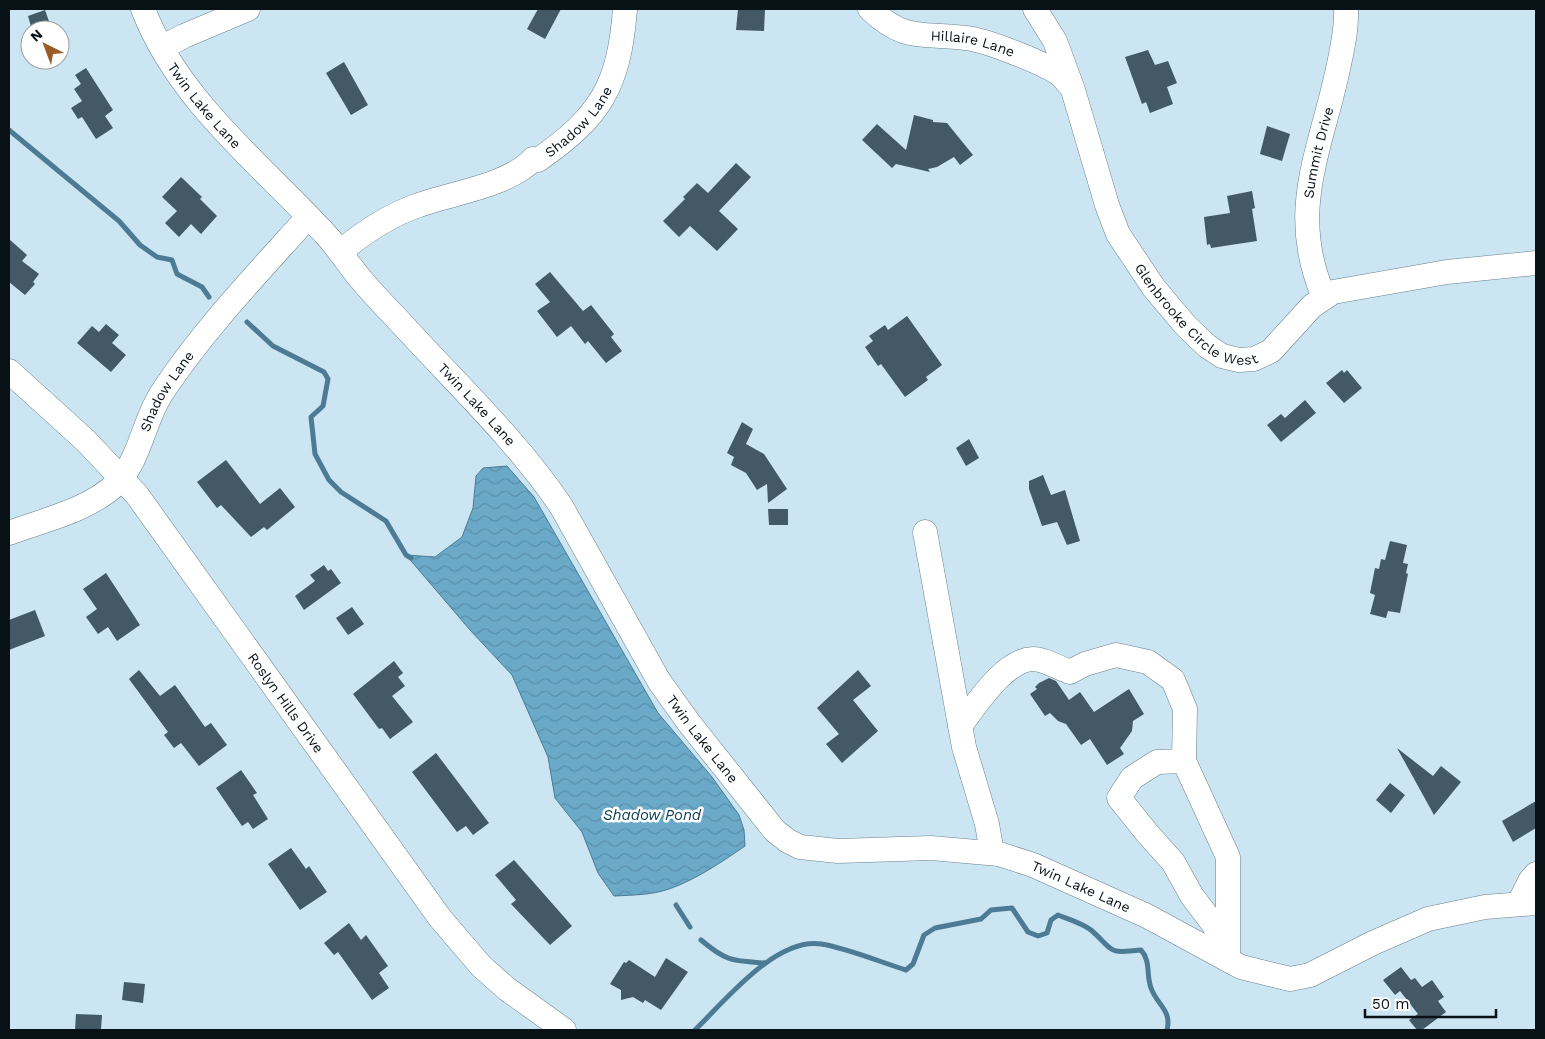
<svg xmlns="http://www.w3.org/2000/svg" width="1545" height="1039" viewBox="0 0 1545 1039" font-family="'Work Sans',sans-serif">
<defs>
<pattern id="water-waves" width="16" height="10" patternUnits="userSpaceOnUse" patternTransform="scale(1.25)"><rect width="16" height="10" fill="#6aa9c8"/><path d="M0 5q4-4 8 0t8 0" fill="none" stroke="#5a90ab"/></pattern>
</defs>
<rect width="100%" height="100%" fill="#cbe5f2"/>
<path fill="url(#water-waves)" stroke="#4d7b93" d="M507,466L534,497L658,713L712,777L739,815L744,830L745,846C722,862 695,880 669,889C652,895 633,895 614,896L598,873L582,832L555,798L548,757L512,675L470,630L406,555L435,557L462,537L473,508L476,476L483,468Z"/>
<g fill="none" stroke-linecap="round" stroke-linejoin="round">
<g stroke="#4d7b93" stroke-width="5">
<polyline points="9,130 119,221 140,245 157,257 172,260 177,274 202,287 209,297"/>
<polyline points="247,322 273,346 324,372 328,379 323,406 311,417 315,454 329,480 341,492 386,521 406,555 411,558"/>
<polyline points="676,905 690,927"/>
<path d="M701,940C727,962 733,961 765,963"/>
<path d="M695,1030C725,1001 776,937 821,944C847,948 880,962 906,970L913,964L924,935L935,928L981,919L991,910L1012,908L1028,932L1038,936L1047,933L1051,920L1058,915C1068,919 1082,923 1091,930C1115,951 1106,954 1141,950C1151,961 1146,975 1151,988C1157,1005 1172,1010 1167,1030"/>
</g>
</g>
<g fill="#435965">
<polygon points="538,9 561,9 545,39 527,29"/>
<polygon points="738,9 765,9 764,31 736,30"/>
<polygon points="45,10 51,27 32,30 28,16"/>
<polygon points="1148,50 1155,65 1168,61 1177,83 1167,87 1173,104 1150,113 1146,102 1142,104 1125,57"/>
<polygon points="344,62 368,105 351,115 326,73"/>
<polygon points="86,68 113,110 105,116 113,128 96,139 82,117 78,119 71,108 82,101 74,89 81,84 75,75"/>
<polygon points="914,115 933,120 933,122 947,123 973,155 960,165 954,157 937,167 928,169 930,172 896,164 892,168 862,140 877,124 906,150"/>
<polygon points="1267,126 1290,134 1282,161 1260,154"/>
<polygon points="736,163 751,177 719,211 738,229 717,251 690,226 679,237 663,221 685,199 683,197 697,183 708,193"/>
<polygon points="181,177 202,197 200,199 217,216 201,234 191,224 179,237 165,223 177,211 162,197"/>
<polygon points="1252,191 1255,208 1252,209 1257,241 1211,248 1210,244 1207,245 1204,217 1230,213 1227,196"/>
<polygon points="9,239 27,255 22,261 39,274 33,282 35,284 25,295 9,282"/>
<polygon points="550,272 583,311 591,305 614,334 611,337 622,351 606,363 588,341 585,344 571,326 557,337 537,311 550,302 535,284"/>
<polygon points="907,316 942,365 926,377 928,380 905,397 881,364 878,366 865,347 873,341 869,336 885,325 888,330"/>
<polygon points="106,324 119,335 112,343 126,355 111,372 77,343 92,326 99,332"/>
<polygon points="1342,370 1344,373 1347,370 1362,388 1344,403 1326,383"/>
<polygon points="1305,400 1316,413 1281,442 1267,425 1281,414 1285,418"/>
<polygon points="742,422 753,429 746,444 764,454 787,489 768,503 767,484 757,490 746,473 731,465 734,457 727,453"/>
<polygon points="969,439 979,458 966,466 956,448"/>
<polygon points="226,460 260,504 280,488 295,507 267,530 264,527 251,537 221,505 217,508 197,482"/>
<polygon points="1043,475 1051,495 1065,490 1080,541 1067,545 1057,522 1042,526 1029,489 1029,481"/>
<polygon points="768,509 788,509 788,525 769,525"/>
<polygon points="1390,541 1407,545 1403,563 1408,564 1406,573 1408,574 1400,613 1388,611 1386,618 1370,614 1375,595 1370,593 1375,568 1379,569 1381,559 1385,560"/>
<polygon points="324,565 328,571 331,569 341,583 304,610 295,596 315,581 310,575"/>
<polygon points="106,573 140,625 117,641 108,627 98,634 86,617 97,609 83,589"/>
<polygon points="352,607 364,624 348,635 336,618"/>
<polygon points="35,610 45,636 9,650 9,620"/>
<polygon points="394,661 403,673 398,677 405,686 392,696 413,722 390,739 382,728 379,729 353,694"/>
<polygon points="139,670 160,696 175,685 205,727 211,723 227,745 199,766 181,743 174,748 164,735 168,732 129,679"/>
<polygon points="858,670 871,686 853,700 878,731 842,763 826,744 839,734 817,708"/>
<polygon points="1049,678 1056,681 1069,700 1080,692 1094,712 1129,689 1144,714 1133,721 1132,731 1120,748 1124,754 1107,765 1090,739 1081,745 1066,724 1058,721 1050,713 1045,716 1030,694 1037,689 1035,687 1039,683"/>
<polygon points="1397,748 1433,776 1441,766 1461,782 1434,815"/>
<polygon points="436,753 489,823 473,835 466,826 457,832 412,772"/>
<polygon points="241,770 257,793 253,795 268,819 253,829 248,822 242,826 216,788"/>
<polygon points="1390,783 1405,795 1391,813 1376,800"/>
<polygon points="1536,801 1536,828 1513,842 1502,821"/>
<polygon points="291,848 306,869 309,866 327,892 300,910 268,864"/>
<polygon points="514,860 572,926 550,945 511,904 516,900 495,875"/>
<polygon points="349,923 361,940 366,935 388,966 379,973 389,988 372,1000 338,952 334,955 324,943"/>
<polygon points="666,958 688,972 661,1010 645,1000 643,1003 633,997 621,1000 621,990 610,984 624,962 626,963 629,960 655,977"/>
<polygon points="1401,967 1411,980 1415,978 1422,987 1432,980 1444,997 1438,1001 1446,1012 1422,1030 1417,1030 1409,1020 1418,1014 1400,991 1395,995 1383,980"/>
<polygon points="124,982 145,984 143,1003 122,1000"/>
<polygon points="76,1014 102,1015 101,1030 75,1030"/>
</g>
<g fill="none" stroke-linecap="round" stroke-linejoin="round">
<g stroke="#69808c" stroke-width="25">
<g id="minor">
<path id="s1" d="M143,9C179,102 261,164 327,236C339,249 348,264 359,277C376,298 395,316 413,336C464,391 519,444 561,506L659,681L689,723L775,831L788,841L800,847L838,851L931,848L999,854L1033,865L1147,916L1241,967L1290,979L1310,975L1373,943L1428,919L1485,907L1536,903"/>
<path id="s2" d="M870,9C906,43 922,32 966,38C986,40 1047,64 1062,76C1065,80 1069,84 1072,88"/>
<path id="s3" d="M1035,9L1055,41L1073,90L1107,205L1118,234L1154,288L1186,326L1207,346L1222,356L1239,360L1254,359L1271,351L1312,306L1333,292L1447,272L1536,263"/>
<polyline points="163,47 184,36 248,9"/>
<path id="s4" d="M340,252C364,232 389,215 419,205C452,193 510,185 533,159L538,160C601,116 619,86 625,9"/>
<path id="s5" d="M1324,297C1287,212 1320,153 1338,69C1342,50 1347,29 1346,9"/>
<path id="s6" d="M9,371L86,441L137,495L440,918L481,966L507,989L564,1030"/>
<polyline points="925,532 964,747 987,824 992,853"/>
<path id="s7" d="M9,533C43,520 87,511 115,485C141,460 143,420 163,391C204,329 258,273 308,217"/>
<path d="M960,726C976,705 1004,660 1033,659C1044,659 1059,668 1070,672L1085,664L1116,655L1148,662L1173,680L1185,709L1184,761L1228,857V960"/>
<polyline points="1184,761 1157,762 1132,778 1119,798 1147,833 1173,862 1192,896 1214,925 1225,952"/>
<polyline points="1519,903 1530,881 1536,874"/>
</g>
</g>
<use href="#minor" stroke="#fff" stroke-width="24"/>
</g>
<g text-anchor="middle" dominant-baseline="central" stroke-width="5" stroke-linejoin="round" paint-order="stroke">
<g font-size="14" fill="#081116" stroke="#fff">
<text stroke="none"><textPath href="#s2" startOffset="111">Hillaire Lane</textPath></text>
<text stroke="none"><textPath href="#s1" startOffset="115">Twin Lake Lane</textPath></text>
<text stroke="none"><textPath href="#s4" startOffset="278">Shadow Lane</textPath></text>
<text stroke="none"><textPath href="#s5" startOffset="148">Summit Drive</textPath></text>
<text stroke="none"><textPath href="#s3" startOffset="358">Glenbrooke Circle West</textPath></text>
<text stroke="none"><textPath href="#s7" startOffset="225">Shadow Lane</textPath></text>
<text stroke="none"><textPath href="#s1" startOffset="520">Twin Lake Lane</textPath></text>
<text stroke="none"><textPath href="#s6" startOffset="434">Roslyn Hills Drive</textPath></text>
<text stroke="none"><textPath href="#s1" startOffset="925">Twin Lake Lane</textPath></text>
<text stroke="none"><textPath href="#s1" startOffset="1360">Twin Lake Lane</textPath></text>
</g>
<g font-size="15" font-style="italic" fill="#0a4157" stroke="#fff">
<text x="652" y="815">Shadow Pond</text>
</g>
</g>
<rect width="1545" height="1039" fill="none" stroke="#081116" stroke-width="20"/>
<g transform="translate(45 45) rotate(318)"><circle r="24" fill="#ffffff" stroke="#9ca0a2"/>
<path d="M0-4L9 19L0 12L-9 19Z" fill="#9c5c26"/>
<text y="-8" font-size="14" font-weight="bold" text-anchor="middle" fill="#081116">N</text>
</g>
<path d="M1365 1009v8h131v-8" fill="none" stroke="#081116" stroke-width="2.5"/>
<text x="1372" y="1009" font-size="15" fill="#081116" stroke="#ffffff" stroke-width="4" paint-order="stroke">50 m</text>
</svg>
